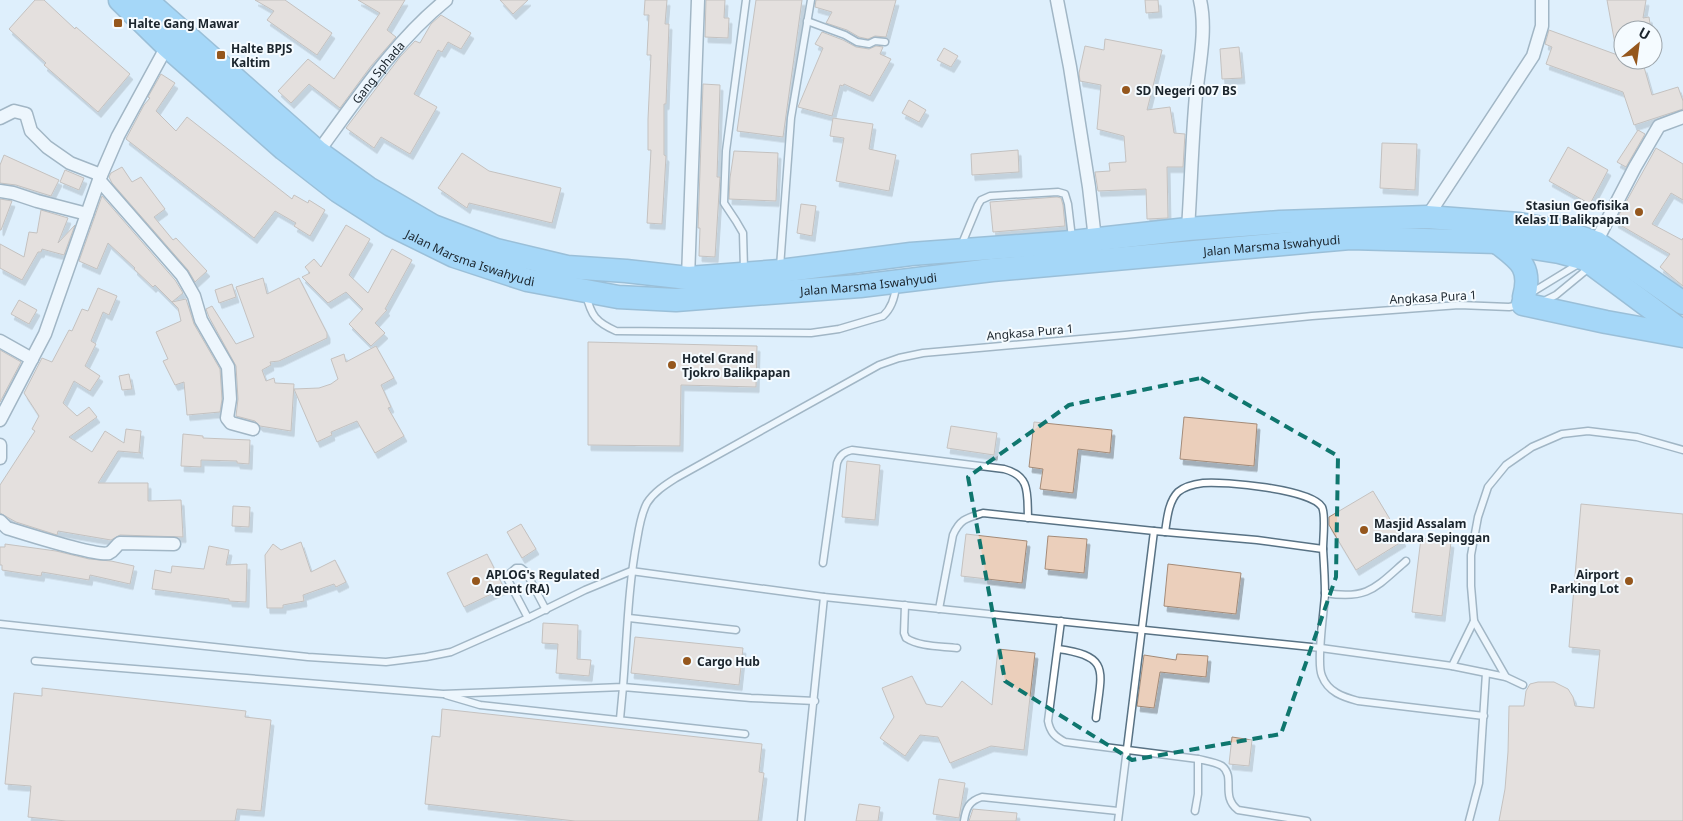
<svg xmlns="http://www.w3.org/2000/svg" width="1683" height="821" viewBox="0 0 1683 821" font-family="'Noto Sans',sans-serif">
<defs>
<filter id="shadow"><feDropShadow dx="3" dy="5.5" stdDeviation="0" flood-color="#0004"/></filter>
</defs>
<rect width="100%" height="100%" fill="#deeffc"/>
<g fill="#ebcfbb" stroke="#a48b78" filter="url(#shadow)">
<polygon points="35,0 44,0 75,29 76,27 130,74 98,112 44,65 46,63 9,29"/>
<polygon points="255,0 285,0 332,33 317,55 267,20 274,11"/>
<polygon points="358,0 405,0 387,30 396,37 371,66 340,108 309,84 291,103 278,91 308,59 334,79 380,13"/>
<polygon points="500,0 528,0 513,14"/>
<polygon points="645,0 667,0 665,24 669,24 666,104 664,104 664,155 666,156 662,224 647,223 651,150 648,150 648,119 651,55 647,55 649,15 644,15"/>
<polygon points="706,0 725,0 724,18 729,18 728,38 705,37"/>
<polygon points="756,0 802,0 783,137 737,131"/>
<polygon points="816,0 896,0 886,37 875,36 868,39 859,37 847,30 826,23 832,12 815,7"/>
<polygon points="1145,0 1158,0 1159,12 1146,13"/>
<polygon points="1607,0 1646,0 1643,18 1649,17 1651,30 1623,30 1623,54 1617,55"/>
<polygon points="441,15 471,33 461,49 448,42 442,52 438,50 414,94 437,107 410,154 381,137 374,148 346,128 400,57 415,41 420,43 431,24"/>
<polygon points="1549,30 1623,57 1623,60 1638,60 1640,68 1644,67 1652,95 1678,87 1683,101 1683,109 1634,125 1623,92 1546,64 1552,47 1545,44"/>
<polygon points="822,32 843,40 856,47 869,49 876,46 883,47 880,54 891,59 870,96 844,84 843,86 840,85 832,116 798,107 823,48 815,44"/>
<polygon points="1105,39 1162,50 1147,110 1170,107 1174,133 1185,134 1183,167 1167,167 1168,218 1147,219 1146,189 1098,191 1095,172 1110,171 1109,163 1126,162 1124,136 1097,129 1101,85 1080,81 1079,73 1085,46 1104,50"/>
<polygon points="1239,47 1242,78 1222,79 1220,49"/>
<polygon points="944,48 958,56 951,67 937,60"/>
<polygon points="161,74 175,83 156,111 176,131 187,117 292,199 294,195 308,203 309,200 325,210 310,236 294,226 296,223 275,211 254,238 126,139 144,105 150,98 148,97"/>
<polygon points="703,84 720,85 717,177 720,177 715,257 699,256 700,228 698,228"/>
<polygon points="909,100 926,110 919,122 902,113"/>
<polygon points="833,118 873,124 869,149 896,155 889,191 836,181 844,138 830,136"/>
<polygon points="1638,130 1645,134 1626,167 1617,162"/>
<polygon points="1382,143 1417,144 1415,190 1380,188"/>
<polygon points="1568,147 1608,170 1590,204 1549,181"/>
<polygon points="1656,148 1683,164 1683,200 1671,193 1652,224 1682,240 1683,238 1683,286 1660,267 1670,254 1615,222"/>
<polygon points="1018,150 1019,172 972,175 971,154"/>
<polygon points="734,151 778,153 776,201 729,199 730,178"/>
<polygon points="462,153 489,171 561,188 552,223 469,203 467,208 438,188"/>
<polygon points="4,155 59,180 51,196 16,185 0,183 0,165"/>
<polygon points="122,167 132,182 141,177 165,209 154,217 173,240 176,238 207,271 195,282 188,270 112,183 109,177 111,173"/>
<polygon points="65,170 84,178 79,190 60,182"/>
<polygon points="102,196 175,280 183,293 172,302 186,299 194,324 220,369 222,399 220,412 187,415 184,382 175,385 163,361 168,359 156,332 181,321 178,308 155,285 153,287 134,269 135,268 108,243 97,269 79,261"/>
<polygon points="1057,197 1061,198 1063,205 1065,226 993,232 990,202"/>
<polygon points="0,199 12,201 1,230 0,230"/>
<polygon points="801,204 816,206 812,236 797,233"/>
<polygon points="41,210 68,218 58,243 75,225 64,255 42,249 41,252 38,252 22,280 0,268 0,244 24,257 29,232 37,233"/>
<polygon points="346,225 370,239 349,275 368,293 392,249 412,260 385,309 387,310 375,323 385,333 371,346 349,324 363,309 346,292 328,303 302,277 310,273 305,267 314,259 321,267"/>
<polygon points="263,278 267,294 299,278 327,333 327,338 279,361 270,362 271,365 262,370 266,381 274,378 275,383 294,384 291,431 260,426 255,421 236,416 238,399 236,366 209,317 206,309 212,306 236,344 254,337 236,287"/>
<polygon points="232,284 236,297 219,303 215,290"/>
<polygon points="98,288 117,296 109,315 103,312 91,341 96,344 85,366 100,376 90,391 74,381 63,403 77,416 89,407 97,417 69,437 92,452 105,431 124,443 126,429 141,431 139,452 141,453 118,451 98,483 148,483 148,501 181,500 183,537 120,535 111,540 58,531 57,535 16,522 0,513 0,485 35,431 32,429 39,416 24,393 42,358 52,362 69,330 72,331 82,309 88,311"/>
<polygon points="19,300 37,310 29,324 11,314"/>
<polygon points="588,342 757,346 756,387 681,385 680,446 588,445"/>
<polygon points="376,346 394,378 381,385 391,407 388,408 404,436 375,453 357,421 331,432 332,435 317,442 294,389 319,388 331,384 338,379 331,359 344,354 346,362"/>
<polygon points="0,350 21,362 0,402"/>
<polygon points="129,374 132,389 122,390 119,376"/>
<polygon points="1184,417 1257,424 1254,466 1180,459"/>
<polygon points="1034,422 1112,430 1110,453 1078,449 1073,493 1040,489 1043,469 1029,467"/>
<polygon points="951,426 997,433 994,455 947,448"/>
<polygon points="183,434 203,436 203,438 250,440 249,464 237,463 237,461 201,460 201,467 181,466"/>
<polygon points="847,461 880,465 875,520 842,517"/>
<polygon points="1373,491 1403,541 1356,570 1329,525 1329,517"/>
<polygon points="1581,504 1683,514 1683,821 1499,821 1505,789 1508,752 1509,706 1524,706 1526,691 1530,684 1538,682 1554,682 1568,689 1573,697 1575,706 1594,708 1600,650 1569,647"/>
<polygon points="233,506 250,507 249,527 232,526"/>
<polygon points="521,524 536,549 522,558 507,532"/>
<polygon points="966,534 1027,541 1022,583 961,576"/>
<polygon points="1048,536 1087,539 1084,573 1045,569"/>
<polygon points="1421,538 1451,542 1442,616 1412,612"/>
<polygon points="301,542 311,572 335,560 346,582 336,587 334,584 303,595 304,601 283,605 283,608 267,608 265,555 273,544 281,550"/>
<polygon points="5,544 56,551 89,559 111,561 134,566 130,584 90,575 89,580 42,572 41,576 2,570 2,565 0,565 0,547 5,547"/>
<polygon points="209,546 229,550 226,565 247,564 246,602 229,601 229,599 152,589 155,570 171,573 172,566 204,569"/>
<polygon points="487,554 504,588 464,607 447,573"/>
<polygon points="1168,564 1241,573 1236,614 1164,606"/>
<polygon points="543,623 578,625 577,659 591,660 589,676 556,673 558,644 542,643"/>
<polygon points="635,637 743,648 739,685 631,673"/>
<polygon points="998,649 1035,653 1024,750 991,746 950,763 938,737 920,735 905,756 880,738 894,717 882,688 912,676 926,704 942,707 962,681 992,705"/>
<polygon points="1177,654 1208,656 1206,677 1160,672 1154,708 1137,706 1144,655 1176,660"/>
<polygon points="42,688 246,711 245,717 271,720 261,811 237,809 235,821 66,821 28,817 31,786 5,784 14,693 42,696"/>
<polygon points="442,709 762,744 759,772 764,773 758,821 575,821 425,804 432,736 440,737"/>
<polygon points="1232,737 1252,740 1249,766 1229,764"/>
<polygon points="939,779 965,783 959,818 933,814"/>
<polygon points="859,804 880,807 878,821 856,821"/>
<polygon points="973,809 1017,813 1016,821 969,821"/>
</g>
<g fill="none" stroke-linecap="round" stroke-linejoin="round">
<g stroke="#587284" stroke-width="9">
<g id="lane">
<polyline points="807,21 845,35 857,42 869,44 875,41 885,42"/>
<polyline points="961,246 978,205 981,200 990,196 1058,192 1065,194 1068,204 1072,238"/>
<polyline points="780,267 791,118 811,0"/>
<polyline points="744,269 743,233 736,221 724,203 726,151 746,0"/>
<polyline points="1531,293 1580,263"/>
<path d="M586,294C591,316 596,322 616,331L811,333L839,329L883,316C892,308 895,297 896,285"/>
<polyline points="1544,301 1556,295 1590,267"/>
<path d="M1165,532C1167,520 1168,502 1178,492C1184,487 1195,484 1203,483C1224,481 1311,489 1322,507C1326,515 1323,539 1323,549"/>
<path d="M823,563L837,463C840,455 844,452 852,450L1004,469C1031,476 1027,494 1028,518"/>
<path d="M1325,593C1368,600 1375,588 1406,561"/>
<path d="M905,605L904,633L906,638C920,647 941,646 957,648"/>
<path d="M939,609L953,535C960,519 967,518 983,513L1154,531L1257,540L1323,549C1324,564 1325,580 1325,595C1324,612 1316,663 1322,676C1328,692 1343,697 1358,701L1484,716"/>
<polyline points="528,618 508,580 509,574 516,568 521,568 526,572 546,610"/>
<polyline points="629,618 736,630"/>
<path d="M1061,621L1048,721C1050,732 1055,737 1065,742L1198,759V794L1195,811"/>
<polyline points="0,624 308,657 386,662 426,657 451,652 528,618 585,590 631,571 824,597 1321,648 1452,666 1506,677 1523,685"/>
<path d="M1058,649C1112,656 1101,672 1096,718"/>
<path d="M35,661L443,694L623,687C627,638 628,588 637,540C639,528 641,514 647,503C654,492 665,485 676,478L879,365L899,358L923,353L1125,335L1312,316L1459,305L1509,307L1520,305"/>
<polyline points="1452,666 1474,621"/>
<polyline points="1506,677 1474,621 1471,586 1471,555 1478,517 1488,487 1506,465 1532,447 1562,434 1588,431 1637,437 1683,450"/>
<polyline points="446,695 480,705 745,734"/>
<polyline points="620,719 623,687 751,698 815,701"/>
<path d="M1198,759C1206,761 1215,762 1222,766C1236,777 1220,796 1238,810L1307,821"/>
<polyline points="801,821 824,597"/>
<path d="M964,821C966,808 969,801 982,797L1118,811"/>
<polyline points="1118,821 1154,531"/>
<polyline points="1469,821 1479,783 1486,673"/>
</g>
</g>
<g stroke="#587284" stroke-width="15">
<g id="street">
<polyline points="1057,0 1070,67 1089,187 1095,239"/>
<polyline points="0,118 14,111 26,114 31,131 47,147 70,163 101,175"/>
<path id="s1" d="M318,152C357,99 395,41 446,0"/>
<polyline points="99,180 182,275 194,296 201,320 228,367 230,399 227,418 231,423 253,429"/>
<polyline points="0,191 13,193 37,201 87,214"/>
<polyline points="1427,217 1533,56 1542,26 1542,0"/>
<path d="M1188,229C1191,184 1192,140 1196,95C1199,65 1207,30 1200,0"/>
<polyline points="1594,246 1635,167 1659,126 1683,117"/>
<polyline points="688,278 698,0"/>
<polyline points="0,341 32,359"/>
<polyline points="0,420 45,334 99,180 118,136 167,46"/>
<polyline points="0,445 0,458"/>
<path d="M0,521L7,528C23,533 98,557 109,553C114,551 115,546 120,543L174,544"/>
</g>
</g>
<g stroke="#4886ae" stroke-width="25">
<g id="highway">
<path id="s2" d="M120,0L167,46L284,149L338,191L391,225L454,256L527,280L618,297L676,300L860,286L992,270L1350,238L1498,242L1559,252L1585,259L1683,332"/>
<polyline points="146,0 318,152 368,188 433,226 496,250 567,267 626,271 688,278 780,271 911,254 1072,242 1188,229 1280,222 1427,217 1519,224 1561,231 1597,243 1683,303"/>
<path d="M1498,243C1520,260 1532,267 1524,297"/>
<polyline points="1523,304 1606,322 1683,336"/>
</g>
</g>
<use href="#lane" stroke="#fff" stroke-width="6"/>
<use href="#street" stroke="#fff" stroke-width="12"/>
<use href="#highway" stroke="#60bbf4" stroke-width="22"/>
</g>
<path d="M0 0H1683V821H0ZM1201,378L1338,456L1336,577L1281,734L1132,760L1005,681L968,477L1069,405Z" fill="#deeffc" fill-opacity=".55" fill-rule="evenodd"/>
<path fill="none" stroke="#0f766e" stroke-width="4" stroke-dasharray="10 6" stroke-linejoin="round" d="M1201,378L1338,456L1336,577L1281,734L1132,760L1005,681L968,477L1069,405Z"/>
<g fill="#95571d" stroke="#f5fbff" stroke-width="2">
<rect x="113" y="18" width="10" height="10" rx="2.5"/>
<rect x="216" y="50" width="10" height="10" rx="2.5"/>
<circle cx="1126" cy="90" r="5"/>
<circle cx="1639" cy="212" r="5"/>
<circle cx="672" cy="365" r="5"/>
<circle cx="1364" cy="530" r="5"/>
<circle cx="476" cy="581" r="5"/>
<circle cx="1629" cy="581" r="5"/>
<circle cx="687" cy="661" r="5"/>
</g>
<g text-anchor="middle" dominant-baseline="central" stroke-width="4" stroke-linejoin="round" paint-order="stroke">
<g font-size="12" font-weight="bold" fill="#1a242c" stroke="#f5fbff" text-anchor="start">
<text x="128" y="23">Halte Gang Mawar</text>
<text x="231" y="48">Halte BPJS<tspan x="231" dy="14">Kaltim</tspan></text>
<text x="1136" y="90">SD Negeri 007 BS</text>
<text x="1629" y="205" text-anchor="end">Stasiun Geofisika<tspan x="1629" dy="14">Kelas II Balikpapan</tspan></text>
<text x="682" y="358">Hotel Grand<tspan x="682" dy="14">Tjokro Balikpapan</tspan></text>
<text x="1374" y="523">Masjid Assalam<tspan x="1374" dy="14">Bandara Sepinggan</tspan></text>
<text x="486" y="574">APLOG's Regulated<tspan x="486" dy="14">Agent (RA)</tspan></text>
<text x="1619" y="574" text-anchor="end">Airport<tspan x="1619" dy="14">Parking Lot</tspan></text>
<text x="697" y="661">Cargo Hub</text>
</g>
<g font-size="12" fill="#1a242c" stroke="#f5fbff">
<text stroke="none"><textPath href="#s1" startOffset="100">Gang Sphada</textPath></text>
<text stroke="none"><textPath href="#s2" startOffset="1249">Jalan Marsma Iswahyudi</textPath></text>
<text stroke="none"><textPath href="#s2" startOffset="439">Jalan Marsma Iswahyudi</textPath></text>
<text stroke="none"><textPath href="#s2" startOffset="844">Jalan Marsma Iswahyudi</textPath></text>
<text transform="translate(1433 297) rotate(-3)">Angkasa Pura 1</text>
<text transform="translate(1030 332) rotate(-5)">Angkasa Pura 1</text>
</g>
</g>
<g transform="translate(1638 45) rotate(29)"><circle r="24" fill="#f5fbff" stroke="#9da5ab"/>
<path d="M0-4L9 19L0 12L-9 19Z" fill="#95571d"/>
<text y="-8" font-size="14" font-weight="bold" text-anchor="middle" fill="#1a242c">U</text>
</g>
</svg>
